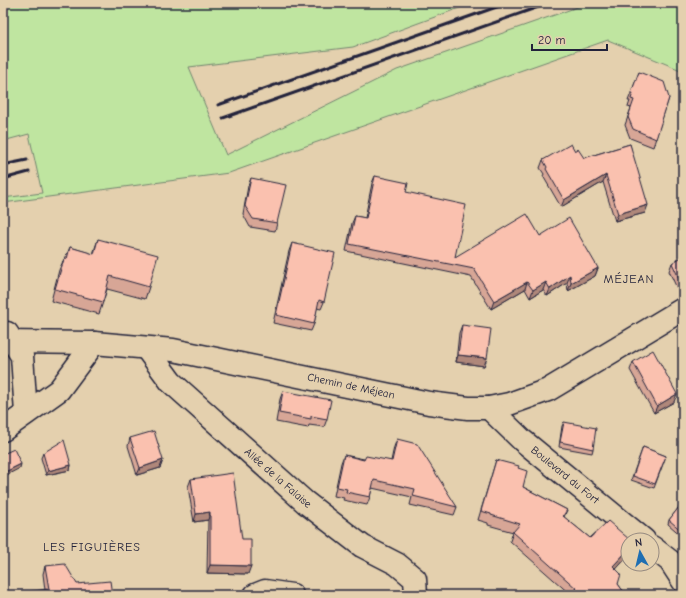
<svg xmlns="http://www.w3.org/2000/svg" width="686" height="598" viewBox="0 0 686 598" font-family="'Comic Neue',sans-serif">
<rect width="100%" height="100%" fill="#e4d0ae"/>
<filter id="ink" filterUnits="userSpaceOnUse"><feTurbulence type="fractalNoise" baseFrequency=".025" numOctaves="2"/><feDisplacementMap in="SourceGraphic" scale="8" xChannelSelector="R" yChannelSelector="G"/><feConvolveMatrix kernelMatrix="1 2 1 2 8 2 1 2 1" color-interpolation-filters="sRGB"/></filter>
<g filter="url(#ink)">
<polygon fill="#bfe5a0" stroke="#70846e" points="3,3 473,3 353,47 189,67 226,155 397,70 589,3 683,3 683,71 608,40 229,173 3,203 3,198 42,193 29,134 3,141"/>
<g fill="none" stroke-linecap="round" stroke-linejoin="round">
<g stroke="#22223b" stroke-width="25">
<g id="minor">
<polyline points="7,333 22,356 26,413"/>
<polyline points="3,342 94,343 173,350 429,403 468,408 489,408 509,404 548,390 683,309"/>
<polyline points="146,348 171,382 305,502 362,546 397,564 415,579 416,595"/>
<polyline points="489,408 522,440 644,540"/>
<polyline points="3,430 59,390 94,343"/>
<polyline points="652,547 670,561 683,581"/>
<polyline points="255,595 265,591 292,595"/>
</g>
</g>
<use href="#minor" stroke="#e4d0ae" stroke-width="22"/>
<g stroke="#22223b" stroke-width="3">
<polyline points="218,105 508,3"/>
<polyline points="223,118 550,3"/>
<polyline points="3,165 27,160"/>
<polyline points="3,179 29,172"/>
</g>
</g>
<g fill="#d7a696" stroke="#22223b">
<polygon points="639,72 669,98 653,147 630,138 625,125 631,108 628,107 630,101 628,101"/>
<polygon points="630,144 645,213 615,221 603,182 561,207 543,176 544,174 540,168 543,160 575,151 584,158"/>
<polygon points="375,176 406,192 455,257 540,236 598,268 595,276 568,291 567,283 547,296 543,290 530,298 525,289 491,309 471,277 346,251 352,223 355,216 365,218 372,183"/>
<polygon points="251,178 277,223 275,231 250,227 243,214 248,186"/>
<polygon points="98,239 149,287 145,299 107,289 103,302 99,314 51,301 59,270 64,259 65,259 70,247 93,254"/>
<polygon points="292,243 324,302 321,309 317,308 314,324 311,331 273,323 289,251"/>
<polygon points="683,256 683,297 681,297 669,271 672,263"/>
<polygon points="462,325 487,358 484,366 456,362 459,333"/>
<polygon points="633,362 674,402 654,413 630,370"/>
<polygon points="283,391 327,419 324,427 309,425 308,428 276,422 280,399"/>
<polygon points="564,422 593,449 592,453 559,447 562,426"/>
<polygon points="130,438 163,460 160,468 137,475 128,446"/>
<polygon points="397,439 457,507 454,515 410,505 412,497 372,488 370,497 367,505 343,500 344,498 334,496 341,463 344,455 364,459 391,461 394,447"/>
<polygon points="643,447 666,456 654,488 631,480"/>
<polygon points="43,453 71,465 70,470 46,475 41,458"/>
<polygon points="496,460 518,468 523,487 567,510 564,517 590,538 628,540 628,556 616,569 618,584 626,595 571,595 510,541 513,532 488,525 488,523 478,520"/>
<polygon points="191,479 242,539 248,574 207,573 208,520 194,522 188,487"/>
<polygon points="683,502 683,537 668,524 669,520"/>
<polygon points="45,566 77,584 45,590 43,574"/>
</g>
<g fill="#af877a" stroke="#22223b">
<polygon points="606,175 603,182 561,207 564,200"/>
<polygon points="648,205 645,213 615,221 618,214"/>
<polygon points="598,268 595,276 568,291 571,283"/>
<polygon points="570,275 567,283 547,296 550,289"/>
<polygon points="527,282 525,289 491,309 494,301"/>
<polygon points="546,282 543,290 530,298 533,290"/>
<polygon points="683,291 683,297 681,297"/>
<polygon points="458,355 487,358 484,366 456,362"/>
<polygon points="677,394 674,402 654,413 657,406"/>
<polygon points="163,460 160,468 137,475 140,468"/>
<polygon points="21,464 20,468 3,477 3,473"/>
<polygon points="71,465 70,470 46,475 48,471"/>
<polygon points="210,512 208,520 194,522 196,514"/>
<polygon points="628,550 628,556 610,576 613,566"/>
<polygon points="210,565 251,566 248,574 207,573"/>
</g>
<g fill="#fac1af" stroke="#22223b">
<polygon points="639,72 664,82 669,98 656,139 633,129 628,117 634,100 631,99 633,93 631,93"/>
<polygon points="571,144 575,151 578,149 584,158 630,144 648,205 618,214 606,175 564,200 546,169 547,167 543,160"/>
<polygon points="375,176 408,183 406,192 466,205 455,257 527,214 540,236 569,218 598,268 571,283 570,275 550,289 546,282 533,290 527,282 494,301 474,269 349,244 355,216 366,218"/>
<polygon points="251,178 286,185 277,223 253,219 245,206"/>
<polygon points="98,239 158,255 149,287 110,276 103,302 55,289 64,259 67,259 70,247 94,254"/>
<polygon points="292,243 335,253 324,302 319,300 314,324 276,315"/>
<polygon points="683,256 683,287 672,263"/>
<polygon points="462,325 491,329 487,358 458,355"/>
<polygon points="653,350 677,394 657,406 633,362"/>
<polygon points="283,391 331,400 327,419 311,416 311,419 279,413"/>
<polygon points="564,422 596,428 593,449 560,442"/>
<polygon points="154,431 163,460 140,468 130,438"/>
<polygon points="397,439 417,444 457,507 413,496 415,489 374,480 370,497 346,492 347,489 337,487 344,455 364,460 366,456 392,461"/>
<polygon points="64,440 71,465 48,471 43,453"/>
<polygon points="643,447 666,456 655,484 633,476"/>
<polygon points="14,449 21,464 3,473 3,454"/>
<polygon points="496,460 519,466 518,468 527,471 523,487 567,510 563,516 590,538 608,521 630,540 628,540 628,550 613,566 621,574 618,584 626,595 576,595 573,592 577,589 513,532 520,524 491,515 491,514 481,511"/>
<polygon points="233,473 242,539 251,539 251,566 210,565 210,512 196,514 191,479"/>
<polygon points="683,502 683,532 669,520"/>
<polygon points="65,564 77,584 110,581 112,595 3,595 49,589 45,566"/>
</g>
</g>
<g text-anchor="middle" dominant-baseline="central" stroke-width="3" stroke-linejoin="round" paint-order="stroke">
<g font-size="11" fill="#22223b" stroke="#e4d0ae">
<text transform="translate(351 386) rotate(12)">Chemin de Méjean</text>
<text transform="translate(565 475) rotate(39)">Boulevard du Fort</text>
<text transform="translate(278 478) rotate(41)">Allée de la Falaise</text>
</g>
<g font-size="12" letter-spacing="1" fill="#22223b" stroke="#e4d0ae">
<text x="629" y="279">MÉJEAN</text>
<text x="92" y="547">LES FIGUIÈRES</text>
</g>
</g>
<rect width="686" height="598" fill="none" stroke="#e4d0ae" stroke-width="16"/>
<rect x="8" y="8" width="670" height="582" fill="none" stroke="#22223b" stroke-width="1.5" filter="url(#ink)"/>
<g transform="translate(640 552) rotate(352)"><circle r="19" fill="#e4d0ae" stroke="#968a80"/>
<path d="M0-3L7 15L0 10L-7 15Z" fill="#1f6fb2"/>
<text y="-6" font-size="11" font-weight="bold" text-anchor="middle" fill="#22223b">N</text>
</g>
<path d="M532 44v6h75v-6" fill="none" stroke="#22223b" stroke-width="2"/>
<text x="538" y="44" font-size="12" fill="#22223b" stroke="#e4d0ae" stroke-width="3" paint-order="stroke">20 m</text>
</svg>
